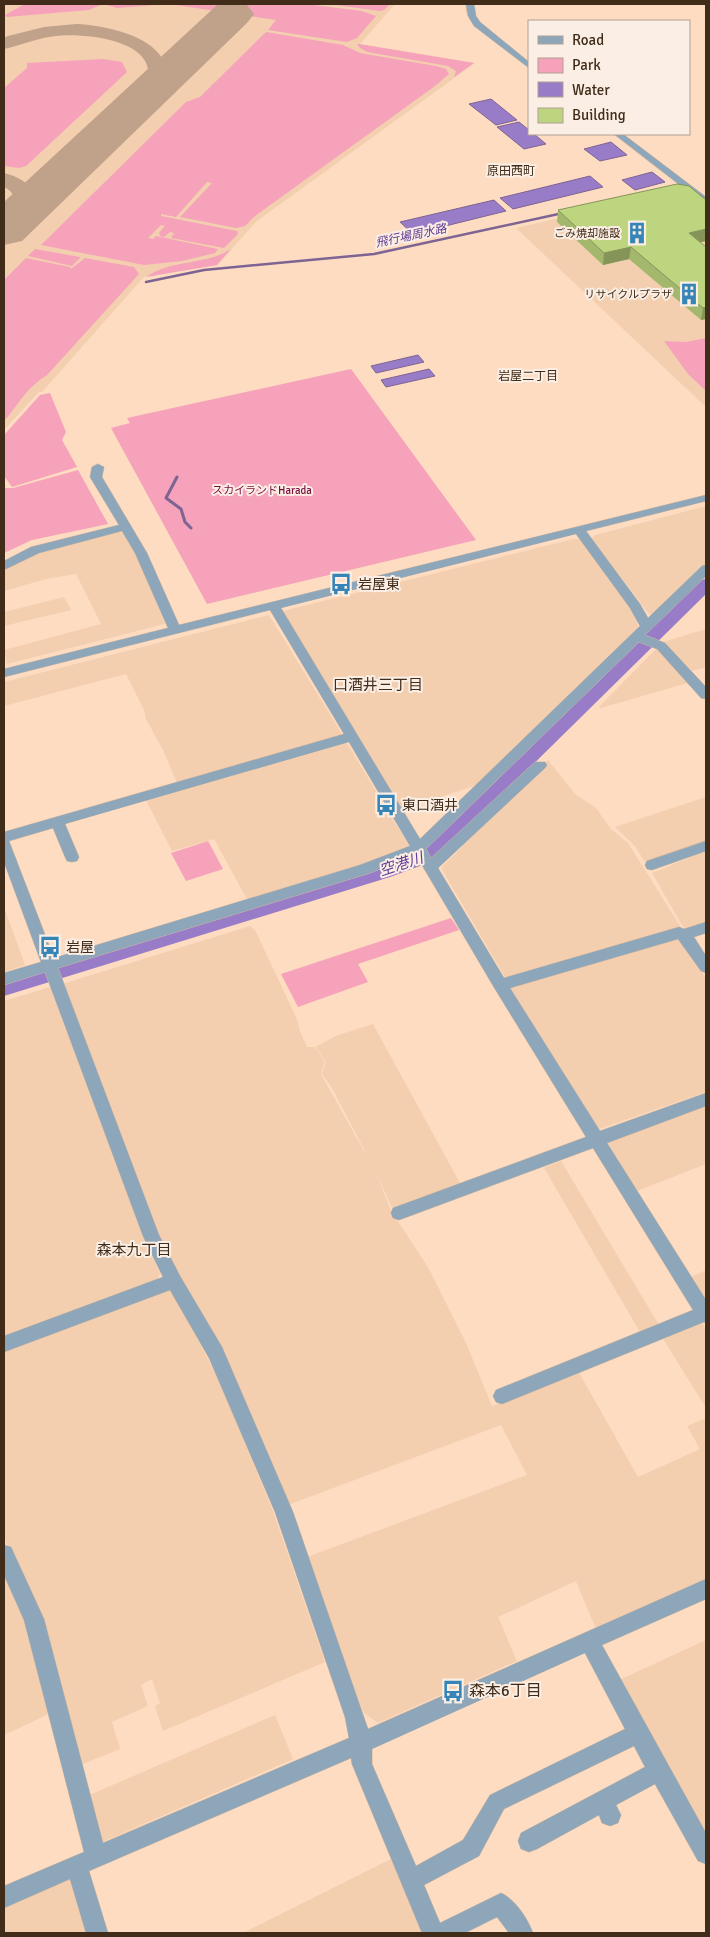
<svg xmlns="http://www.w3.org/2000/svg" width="710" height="1937" viewBox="0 0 710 1937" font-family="Signika,'Noto Sans JP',sans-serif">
<rect width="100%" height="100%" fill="#fedcc1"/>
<g fill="#f3cfb0">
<polygon points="9,4 395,4 360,44 475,63 257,221 217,265 144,277 42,392 39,392 4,430 4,6"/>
<polygon points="629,202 706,209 706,407 516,228"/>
<polygon points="706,506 706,565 656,614 649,614 592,539 595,535"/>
<polygon points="119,532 126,534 141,564 165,624 7,664 4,650 101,624 76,574 46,579 4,591 4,571 27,556"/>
<polygon points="573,539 579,539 634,614 639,629 480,784 400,810 283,611"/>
<polygon points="64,597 71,610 4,626 4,612"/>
<polygon points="269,615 342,734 340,737 177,783 164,752 146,719 144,710 126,674 4,706 4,682"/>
<polygon points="706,629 706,667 692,671 663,642"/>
<polygon points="657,648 691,682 601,708 599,707"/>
<polygon points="342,742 347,743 409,846 406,851 248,901 214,839 172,851 146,800"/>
<polygon points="548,760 575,794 596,808 611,829 628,843 682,929 506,979 441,868"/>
<polygon points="706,797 706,842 647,865 635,846 615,827"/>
<polygon points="706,851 706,923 687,928 683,927 652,873"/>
<polygon points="4,907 25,965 4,972"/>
<polygon points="250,926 255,930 297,1019 300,1031 307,1047 314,1047 325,1062 321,1074 364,1151 366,1153 332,1088 322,1074 326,1062 315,1047 338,1035 373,1024 461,1185 393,1210 375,1170 391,1211 428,1267 466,1343 492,1406 578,1371 638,1477 700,1449 687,1426 706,1418 706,1579 596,1629 576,1581 498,1617 517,1661 378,1723 364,1713 348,1676 307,1557 527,1475 501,1425 288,1505 158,1235 62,984"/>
<polygon points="676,936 687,947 706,979 706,1092 599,1129 509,987"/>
<polygon points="50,987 137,1221 160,1274 156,1281 4,1338 4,1001"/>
<polygon points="706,1103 706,1164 637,1191 606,1141 609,1138"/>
<polygon points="561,1161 659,1325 640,1332 544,1168"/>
<polygon points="706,1270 706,1301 691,1277"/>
<polygon points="160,1287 173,1291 220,1383 273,1511 325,1662 163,1731 155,1706 160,1703 152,1679 141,1685 148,1706 112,1722 120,1749 78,1766 38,1611 4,1538 4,1347"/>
<polygon points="697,1322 703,1324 706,1330 706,1408 662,1337"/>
<polygon points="4,1568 28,1620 53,1712 4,1735"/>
<polygon points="706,1640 706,1837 617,1681"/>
<polygon points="275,1715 293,1759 100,1843 87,1796"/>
<polygon points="393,1858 423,1933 243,1933"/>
<polygon points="71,1876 76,1880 92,1933 4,1933 4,1905"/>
</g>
<g fill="#f5a2ba">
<polygon points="25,4 306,4 362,11 376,16 357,38 347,42 268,30 276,20 169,4 117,8 103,4 89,10 7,17 5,15"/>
<polygon points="328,4 390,4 384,10 380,11"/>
<polygon points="266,32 343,45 360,53 436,66 446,69 449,74 435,86 255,216 245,226 236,228 180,217 212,183 207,182 176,217 161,214 161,216 237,231 238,234 224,248 171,238 174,233 170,232 164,237 160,236 159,233 165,226 161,225 148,238 153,239 156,236 218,249 215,253 182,261 144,265 41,245 186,102 200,97"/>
<polygon points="357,44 359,44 474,63 454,77 456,71 448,66 367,52 360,48"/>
<polygon points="103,59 122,62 127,72 26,166 19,168 4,166 4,88 27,68 27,63"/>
<polygon points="35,249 80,257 80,258 72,266 28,256"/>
<path d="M231,249L217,265L146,277C171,259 205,266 231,249Z"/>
<path d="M26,258L70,267L71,269L85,258L134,267L139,274L47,375C25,389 20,403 4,421V280Z"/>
<polygon points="706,338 706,391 688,374 664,341 686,342"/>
<polygon points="351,369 476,540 207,604 111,428 130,423 127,418"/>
<polygon points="50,393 66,432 62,440 77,467 12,487 4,476 4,435 40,395"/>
<polygon points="78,470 108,524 32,540 4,553 4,488 13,488"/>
<polygon points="208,841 223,869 186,881 171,853"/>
<polygon points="451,918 459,930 358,964 368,982 298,1007 281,974"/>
</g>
<g fill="#987cc7" stroke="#7e6493">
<polygon points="491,99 517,120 496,125 469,104"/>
<polygon points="519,122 529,130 529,134 534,134 546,144 524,149 497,127"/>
<polygon points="611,142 627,155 600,161 584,149"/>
<polygon points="652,172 665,182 635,190 622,180"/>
<polygon points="590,176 603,187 513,209 500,198"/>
<polygon points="494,200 506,211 413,234 400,222"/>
<polygon points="418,355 424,362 376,373 371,366"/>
<polygon points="429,369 435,376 386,387 381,380"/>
</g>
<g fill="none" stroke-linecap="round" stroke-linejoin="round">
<polyline stroke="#7e6493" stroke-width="2.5" points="146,282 204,270 374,254 563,213"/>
<polyline stroke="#7e6493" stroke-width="3" points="177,477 166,498 181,509 185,522 191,528"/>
<polygon fill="#987cc7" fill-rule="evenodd" points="706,579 706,594 436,860 390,877 4,996 4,980 376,867 422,850 700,580"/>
<g fill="#c0a28a" fill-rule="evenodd">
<path d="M76,24C103,25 161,36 166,69C168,81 158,91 152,100L145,102L138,100L136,96C141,88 150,79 148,69C143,38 79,33 56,36C37,38 22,45 4,49V38L8,36L44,27Z"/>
<path d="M4,173C32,180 43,196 25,220L18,222L11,220L8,216C16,204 18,194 4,187Z"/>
</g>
<polygon fill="#c0a28a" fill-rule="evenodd" points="221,4 247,5 254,14 247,23 22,241 4,245 4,202 217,5"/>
<g stroke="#d8b99f" stroke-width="1">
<g id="minor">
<polygon points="466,4 474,4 476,16 480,22 529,62 529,68 474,26 468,16"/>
<polygon points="614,134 623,134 706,197 706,204 703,203"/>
<path d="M98,464L104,467L102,477L147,553L179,625L706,495V501L586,531L640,604L648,618L702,566L706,565V576L645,635L665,643L706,687V699L701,698L657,649L639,642L426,849L431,858L535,762H545L547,765L545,768L438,868L504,978L679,927L684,929L706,922V933L694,937L706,956V973L701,971L678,939L510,988L600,1131L706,1093V1106L607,1143L706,1300V1323L704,1322L502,1404L496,1402L493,1396L496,1390L693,1310L593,1148L399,1220L393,1218L391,1213L393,1208L586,1137L495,989L416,855L370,873L58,968L159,1235L180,1276L222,1347L293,1512L368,1729L706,1579V1599L602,1645L706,1833V1864L698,1861L655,1784L616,1805L621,1815L618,1823L610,1826L602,1823L599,1815L537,1849L529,1852L521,1849L518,1841L521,1833L645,1767L634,1746L504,1809L479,1856L424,1885L440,1923L501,1893C515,1899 528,1919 533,1933H509L497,1917L465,1933H422L352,1764L351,1758L89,1871L108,1933H86L70,1879L4,1908V1886L84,1852L24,1620L4,1575V1545L11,1547L44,1619L103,1843L349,1738L345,1717L275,1512L209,1358L170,1290L4,1352V1336L163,1277L143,1236L45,972L4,985V973L41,962L4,862V832L344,734L270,610L4,677V669L168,628L135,553L122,531L39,553L4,570V561L31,547L119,525L90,477L92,467ZM576,534L630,608L640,626L420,839L281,608ZM349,742L410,846L360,865L54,958L9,841L53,828L65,857L67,861L72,862L77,861L79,857L65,824ZM585,1653L625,1729L490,1795L463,1840L416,1866L372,1764V1749Z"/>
<polygon points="706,841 706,851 652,870 647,869 645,865 647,861"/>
</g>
</g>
<use href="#minor" fill="#8da6b9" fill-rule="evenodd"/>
</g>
<polygon fill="#a3b76d" points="706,200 706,241 701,242 706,319 701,320 629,259 603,265 557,222 558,210"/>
<g fill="#859559">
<polygon points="706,229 706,241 688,245 689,233"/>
<polygon points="631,247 629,259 603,265 604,253"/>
<polygon points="706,307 706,319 701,320 703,308"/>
</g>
<polygon fill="#bed57f" stroke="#859559" points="677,184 689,186 706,200 706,229 689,233 706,247 706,307 703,308 631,247 604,253 558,210"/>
<defs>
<g id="building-bare" transform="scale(1.725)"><path d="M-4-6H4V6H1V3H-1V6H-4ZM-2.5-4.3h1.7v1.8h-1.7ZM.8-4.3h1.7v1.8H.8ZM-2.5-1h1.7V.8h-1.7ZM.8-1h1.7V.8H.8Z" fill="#3785b7" stroke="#faeee5" stroke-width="2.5" paint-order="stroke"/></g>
<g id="bus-bare" transform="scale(1.725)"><path d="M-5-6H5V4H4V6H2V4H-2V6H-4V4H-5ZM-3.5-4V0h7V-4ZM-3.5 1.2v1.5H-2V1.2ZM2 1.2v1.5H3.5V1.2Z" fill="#3785b7" stroke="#faeee5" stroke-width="2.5" paint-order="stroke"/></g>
</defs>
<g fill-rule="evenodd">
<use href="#building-bare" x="637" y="233"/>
<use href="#building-bare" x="689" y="294"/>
<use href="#bus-bare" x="341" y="584"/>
<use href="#bus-bare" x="386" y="805"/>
<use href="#bus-bare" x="50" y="947"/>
<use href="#bus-bare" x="453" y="1691"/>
</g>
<g text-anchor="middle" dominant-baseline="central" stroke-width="4" stroke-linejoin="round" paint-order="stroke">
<g font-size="11" fill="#412c19" stroke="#faeee5" text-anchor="end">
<text x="620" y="233">ごみ焼却施設</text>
<text x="672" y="294">リサイクルプラザ</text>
</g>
<g font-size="11" fill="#7a0f3f" stroke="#faeee5">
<text x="262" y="490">スカイランドHarada</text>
</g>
<g font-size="12" fill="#412c19" stroke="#faeee5">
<text x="511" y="171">原田西町</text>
<text x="528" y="376">岩屋二丁目</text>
</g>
<g font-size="12" font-style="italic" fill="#603993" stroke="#faeee5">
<text transform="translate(411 236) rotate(-12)">飛行場周水路</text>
</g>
<g font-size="14" fill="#412c19" stroke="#faeee5" text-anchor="start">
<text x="358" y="584">岩屋東</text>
<text x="402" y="805">東口酒井</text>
<text x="66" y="947">岩屋</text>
</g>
<g font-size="15" fill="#412c19" stroke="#faeee5">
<text x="378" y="685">口酒井三丁目</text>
<text x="134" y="1250">森本九丁目</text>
</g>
<g font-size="15" font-style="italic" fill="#603993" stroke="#faeee5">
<text transform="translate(401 864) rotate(-18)">空港川</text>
</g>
<g font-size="16" fill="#412c19" stroke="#faeee5" text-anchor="start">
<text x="469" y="1691">森本6丁目</text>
</g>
</g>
<rect width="710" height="1937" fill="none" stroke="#412c19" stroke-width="10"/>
<rect x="528" y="20" width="162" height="115" fill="#faeee5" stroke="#b0a093"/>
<rect x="538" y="36" width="25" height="8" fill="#8da6b9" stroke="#b0a093"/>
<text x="572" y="45" font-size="15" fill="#412c19">Road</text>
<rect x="538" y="58" width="25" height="15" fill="#f5a2ba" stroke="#b0a093"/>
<text x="572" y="70" font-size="15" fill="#412c19">Park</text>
<rect x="538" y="82" width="25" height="15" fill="#987cc7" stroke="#b0a093"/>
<text x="572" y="95" font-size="15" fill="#412c19">Water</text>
<rect x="538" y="108" width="25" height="15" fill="#bed57f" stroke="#b0a093"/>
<text x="572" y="120" font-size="15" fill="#412c19">Building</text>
</svg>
